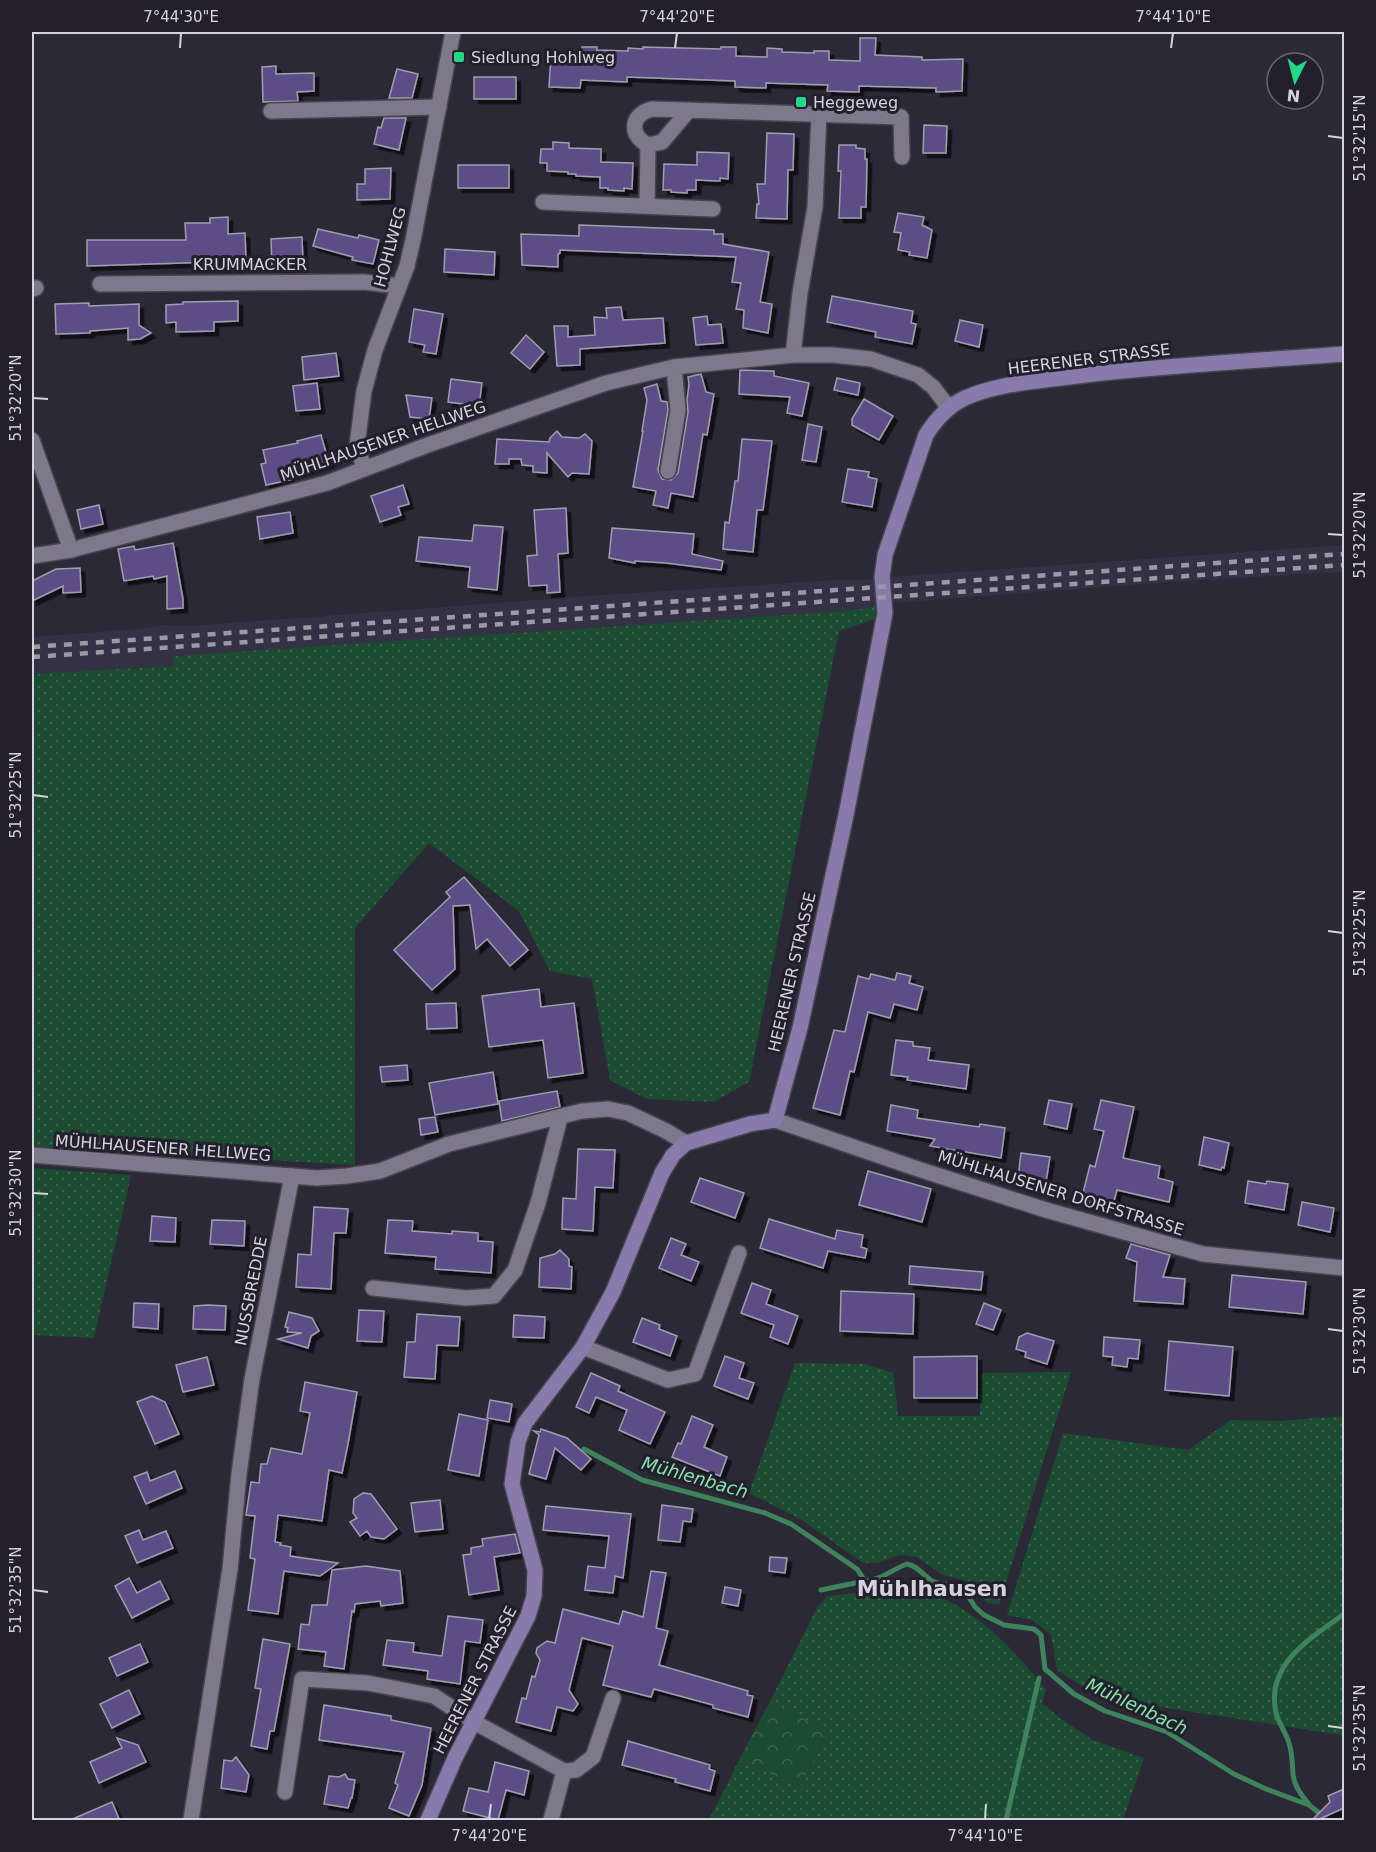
<svg xmlns="http://www.w3.org/2000/svg" width="1376" height="1852" viewBox="0 0 1376 1852" font-family="'DejaVu Sans',sans-serif">
<defs>
<pattern id="grass-dots" width="8" height="8" patternUnits="userSpaceOnUse" patternTransform="scale(1.5)"><rect width="8" height="8" fill="#1b4b31"/><path d="M2 2h.1M6 6h.1" fill="none" stroke="#3b644e" stroke-width="1.8" stroke-linecap="round"/></pattern>
<pattern id="park-crowns" width="20" height="18" patternUnits="userSpaceOnUse" patternTransform="scale(1.5)"><rect width="20" height="18" fill="#1b4b31"/><path d="M2 6a3 3 0 1 1 6 0M12 15a3 3 0 1 1 6 0" fill="none" stroke="#3b644e"/></pattern>
<filter id="shadow"><feDropShadow dx="4.5" dy="4.5" stdDeviation="0" flood-color="#0009"/></filter>
</defs>
<rect width="100%" height="100%" fill="#2c2937"/>
<g fill="#353145">
<polygon points="1344,545 1344,572 1168,582 893,603 891,577"/>
<polygon points="875,578 877,605 857,610 175,656 173,666 32,674 32,637 139,629 163,625 190,626 588,596 838,580 864,580"/>
</g>
<g fill="url(#grass-dots)">
<polygon points="877,605 875,619 839,631 749,1082 713,1102 647,1099 610,1080 592,979 550,971 519,911 429,843 355,928 355,1165 32,1146 32,674 173,666 174,656 857,610"/>
<polygon points="32,1168 131,1175 94,1338 32,1335"/>
<polygon points="795,1363 865,1364 893,1373 898,1416 980,1416 981,1373 1071,1372 999,1605 986,1602 963,1580 943,1575 917,1557 900,1555 876,1563 863,1563 802,1520 749,1493"/>
<polygon points="1344,1416 1344,1740 1341,1735 1154,1706 1085,1688 1057,1670 1051,1634 1032,1620 1007,1615 1063,1433 1188,1450 1231,1420 1280,1421"/>
<path d="M899,1588C907,1589 915,1589 923,1591C972,1604 1016,1651 1046,1690L1042,1703L1060,1718L1093,1740L1144,1758L1123,1820H709L739,1760L800,1787L829,1730L769,1703L818,1606L828,1596Z"/>
</g>
<polygon fill="url(#park-crowns)" points="769,1703 829,1730 800,1787 739,1760"/>
<g fill="none" stroke-linecap="round" stroke-linejoin="round">
<g stroke="#3e835c" stroke-width="5">
<path d="M584,1449L642,1480L765,1513L791,1524L857,1569L865,1581C882,1580 892,1569 907,1564C918,1566 923,1575 932,1581C941,1586 952,1584 962,1586L975,1607L984,1615L1004,1625L1034,1629L1041,1635L1045,1669L1074,1694L1105,1711L1167,1732L1234,1774L1266,1789L1309,1805L1328,1820"/>
<polyline points="821,1590 865,1581"/>
<path d="M1308,1803C1285,1777 1297,1769 1289,1743C1286,1733 1279,1724 1276,1713C1265,1664 1311,1638 1344,1614"/>
<polyline points="1006,1820 1039,1678"/>
</g>
</g>
<g fill="#5d4d87" stroke="#a09daf" stroke-width="1.5" filter="url(#shadow)">
<polygon points="860,38 876,38 875,55 922,57 922,60 963,59 962,91 936,92 936,88 859,86 859,92 827,91 828,85 766,83 766,88 735,87 735,81 627,77 627,82 581,80 580,88 549,87 551,56 581,57 582,47 597,47 597,50 628,51 628,48 643,49 643,47 721,49 721,47 736,47 736,56 767,57 767,48 782,49 782,52 814,53 814,51 829,51 829,60 860,61"/>
<polygon points="276,66 276,74 314,73 314,91 297,92 298,101 263,102 262,67"/>
<polygon points="397,69 418,74 412,98 389,98"/>
<rect x="474" y="77" width="42" height="22"/>
<polygon points="384,118 406,118 399,150 374,144 378,127 381,128"/>
<polygon points="924,125 947,126 946,153 923,153"/>
<polygon points="767,133 794,134 793,170 788,170 787,219 756,218 757,204 759,204 757,184 765,184"/>
<polygon points="553,142 569,143 569,148 601,149 601,162 633,163 632,189 624,188 624,191 608,190 608,188 600,188 600,177 576,176 576,174 568,174 568,172 547,171 547,163 540,163 541,149 553,149"/>
<polygon points="839,145 856,145 856,148 865,149 865,159 867,159 866,207 861,207 861,218 839,218 841,171 838,171"/>
<polygon points="697,152 729,153 728,179 720,178 720,181 696,180 696,190 687,190 687,193 671,192 671,190 663,190 664,164 697,165"/>
<rect x="458" y="165" width="51" height="23"/>
<polygon points="391,168 390,199 357,200 357,184 365,184 365,169"/>
<polygon points="898,213 924,217 922,225 932,230 927,258 909,255 910,252 898,250 901,233 894,232"/>
<polygon points="228,217 228,234 245,233 246,261 87,266 87,240 186,240 185,223 210,223 210,218"/>
<polygon points="579,225 714,230 714,234 723,234 723,244 769,252 760,302 772,304 768,333 743,328 744,310 736,309 741,283 732,282 736,257 560,250 560,253 558,254 558,267 522,265 521,234 579,236"/>
<polygon points="318,229 358,238 359,235 379,240 373,264 352,260 353,257 313,246"/>
<polygon points="302,237 303,265 272,266 271,239"/>
<polygon points="445,249 495,252 494,275 444,272"/>
<polygon points="832,296 913,311 911,323 916,324 912,344 875,337 876,332 827,322"/>
<polygon points="238,301 238,321 214,322 214,331 176,332 176,322 166,323 166,305 183,304 183,302"/>
<polygon points="89,303 89,306 139,304 139,325 151,333 140,339 128,340 128,328 90,331 90,333 56,334 55,304"/>
<polygon points="621,307 623,320 663,318 665,343 580,349 580,365 557,366 554,326 568,326 568,337 595,335 594,317 607,318 606,308"/>
<polygon points="414,309 443,314 436,354 423,352 425,345 409,342"/>
<polygon points="707,316 708,325 721,324 723,343 696,345 693,318"/>
<polygon points="960,320 983,325 979,347 955,341"/>
<polygon points="526,335 544,352 530,369 511,353"/>
<polygon points="336,353 339,376 304,380 302,357"/>
<polygon points="740,370 774,371 774,376 809,383 802,416 787,413 790,397 739,394"/>
<polygon points="701,374 706,392 714,394 707,435 703,434 693,497 671,493 668,508 653,505 656,491 633,487 643,431 642,431 647,400 644,388 657,384 661,401 667,402 668,410 658,470 662,479 671,480 678,473 688,412 687,400 689,384 688,377"/>
<polygon points="837,378 860,383 858,395 834,390"/>
<polygon points="451,379 482,383 479,406 448,402"/>
<polygon points="317,383 320,409 296,411 293,386"/>
<polygon points="406,395 432,398 429,419 410,417"/>
<polygon points="864,399 893,416 879,440 852,425 852,419"/>
<polygon points="808,424 822,427 816,462 802,460"/>
<polygon points="557,431 562,437 579,438 585,434 592,441 589,474 572,473 568,477 547,453 547,473 533,472 533,466 522,465 521,459 509,459 509,464 495,464 497,439 549,442 550,438"/>
<polygon points="321,435 329,463 289,475 290,480 266,485 261,464 266,463 263,450 298,443 297,441"/>
<polygon points="742,439 772,441 763,510 757,510 753,552 723,549 725,522 729,523 735,481 738,481"/>
<polygon points="848,469 869,472 868,477 877,479 872,507 842,502"/>
<polygon points="403,485 409,504 398,507 401,515 380,522 371,496"/>
<polygon points="99,505 103,524 81,529 77,510"/>
<polygon points="566,508 568,553 558,554 560,592 547,593 547,585 529,586 527,556 537,555 534,510"/>
<polygon points="290,512 293,533 260,539 257,517"/>
<polygon points="474,525 503,527 497,590 468,587 470,567 416,561 419,537 472,541"/>
<polygon points="612,528 694,534 692,554 723,561 721,570 666,563 635,561 635,563 609,558"/>
<polygon points="173,543 183,599 183,608 167,609 167,576 154,579 153,576 124,581 118,549 134,546 135,550"/>
<polygon points="80,568 81,592 63,593 63,586 32,601 32,581 56,569"/>
<polygon points="464,877 528,950 510,966 487,939 476,949 470,905 453,906 455,969 432,990 394,950 450,897 446,892"/>
<polygon points="897,973 911,976 909,983 923,987 917,1010 894,1004 890,1018 868,1012 854,1072 850,1071 840,1115 813,1108 834,1030 845,1032 858,976 869,979 871,974 895,980"/>
<polygon points="539,989 541,1007 574,1003 583,1073 548,1078 543,1040 489,1047 482,996"/>
<polygon points="456,1003 457,1028 427,1029 426,1004"/>
<polygon points="896,1040 913,1042 913,1046 930,1048 928,1060 969,1065 966,1089 907,1080 908,1077 891,1075"/>
<polygon points="407,1065 408,1080 382,1082 380,1067"/>
<polygon points="493,1072 498,1104 435,1115 429,1083"/>
<polygon points="557,1091 560,1107 502,1121 499,1101"/>
<polygon points="1049,1100 1072,1104 1067,1129 1044,1124"/>
<polygon points="1101,1100 1134,1107 1123,1158 1160,1166 1158,1178 1173,1182 1169,1202 1117,1190 1113,1205 1095,1200 1094,1204 1081,1201 1090,1165 1095,1167 1104,1131 1094,1129"/>
<polygon points="891,1105 918,1110 917,1118 979,1127 980,1124 1005,1128 1001,1158 930,1146 935,1139 887,1131"/>
<polygon points="435,1117 438,1132 421,1135 419,1119"/>
<polygon points="1204,1137 1229,1143 1224,1168 1222,1167 1221,1170 1199,1165"/>
<polygon points="578,1149 615,1150 613,1188 595,1187 593,1231 562,1229 563,1198 576,1199"/>
<polygon points="1021,1153 1050,1157 1046,1182 1018,1178"/>
<polygon points="868,1171 931,1189 922,1222 859,1205"/>
<polygon points="700,1178 744,1193 735,1218 691,1202"/>
<polygon points="1248,1181 1266,1184 1267,1181 1288,1184 1284,1210 1245,1203"/>
<polygon points="1302,1202 1334,1208 1330,1232 1298,1225"/>
<polygon points="314,1207 348,1209 346,1233 334,1233 331,1289 296,1287 298,1254 311,1255"/>
<polygon points="152,1216 176,1218 175,1242 150,1241"/>
<polygon points="769,1219 835,1239 837,1230 863,1235 861,1247 867,1249 865,1258 828,1251 823,1268 760,1248"/>
<polygon points="212,1220 245,1221 244,1246 210,1244"/>
<polygon points="388,1220 413,1221 412,1231 452,1234 452,1231 478,1233 478,1241 493,1242 491,1273 435,1269 436,1257 385,1253"/>
<polygon points="671,1238 686,1244 681,1255 699,1262 691,1281 659,1268"/>
<polygon points="1131,1244 1170,1255 1163,1277 1185,1279 1183,1304 1134,1301 1137,1262 1126,1258"/>
<polygon points="560,1250 569,1259 569,1266 572,1267 571,1289 539,1287 540,1258 555,1254"/>
<polygon points="910,1266 983,1272 981,1290 909,1284"/>
<polygon points="1232,1275 1306,1282 1303,1314 1229,1307"/>
<polygon points="752,1283 771,1290 766,1304 798,1316 788,1344 770,1337 774,1325 741,1313"/>
<polygon points="841,1291 914,1294 913,1334 840,1331"/>
<polygon points="134,1303 159,1304 158,1329 133,1327"/>
<polygon points="984,1303 1001,1310 993,1330 976,1324"/>
<polygon points="208,1305 226,1306 225,1330 193,1329 194,1306"/>
<polygon points="359,1310 384,1311 382,1342 357,1341"/>
<polygon points="289,1312 312,1318 319,1331 311,1336 308,1348 278,1339 302,1333 287,1332 288,1328 285,1327"/>
<polygon points="417,1314 460,1317 458,1346 437,1345 435,1379 404,1377 407,1342 415,1342"/>
<polygon points="514,1315 545,1317 544,1338 513,1337"/>
<polygon points="642,1318 660,1325 659,1329 677,1336 670,1356 633,1342"/>
<polygon points="1027,1333 1054,1341 1047,1364 1025,1357 1026,1352 1016,1349 1019,1337"/>
<polygon points="1104,1337 1140,1340 1138,1359 1128,1358 1127,1367 1112,1365 1113,1357 1103,1356"/>
<polygon points="1169,1341 1233,1347 1229,1396 1165,1390"/>
<polygon points="725,1356 744,1363 739,1378 754,1383 748,1399 714,1386"/>
<polygon points="977,1356 977,1398 914,1398 914,1357"/>
<polygon points="207,1357 214,1385 183,1392 176,1365"/>
<polygon points="591,1373 620,1386 618,1391 665,1412 650,1444 619,1430 627,1410 596,1397 589,1413 576,1407"/>
<polygon points="305,1382 357,1392 348,1444 342,1473 329,1470 322,1521 278,1515 275,1542 281,1543 280,1545 291,1547 290,1556 338,1563 320,1576 284,1571 278,1614 248,1610 255,1559 250,1558 255,1516 246,1515 251,1482 259,1483 261,1464 267,1464 271,1448 302,1454 310,1413 300,1411"/>
<polygon points="152,1396 165,1402 179,1434 155,1444 137,1402"/>
<polygon points="490,1400 512,1404 509,1422 487,1418"/>
<polygon points="459,1414 488,1420 479,1476 448,1470"/>
<polygon points="692,1416 713,1425 704,1447 727,1457 720,1476 672,1457 678,1443 681,1444"/>
<polygon points="541,1429 567,1438 591,1459 581,1470 555,1448 546,1479 529,1474 539,1435 534,1431 540,1432"/>
<polygon points="175,1471 182,1488 146,1504 134,1477 147,1472 150,1481"/>
<polygon points="363,1493 371,1494 397,1529 384,1539 371,1537 367,1531 360,1536 350,1522 357,1518 353,1513 354,1499"/>
<polygon points="440,1500 443,1529 415,1532 411,1503"/>
<polygon points="662,1505 693,1509 691,1522 683,1521 680,1542 658,1540"/>
<polygon points="546,1506 631,1514 623,1578 615,1576 613,1593 585,1590 588,1566 605,1568 609,1536 543,1530"/>
<polygon points="139,1530 143,1540 166,1531 173,1548 137,1563 125,1536"/>
<polygon points="515,1534 520,1553 494,1557 499,1590 469,1595 463,1555 471,1554 471,1548 483,1546 482,1539"/>
<polygon points="770,1557 787,1558 785,1573 769,1571"/>
<polygon points="366,1566 400,1571 403,1603 381,1606 380,1601 355,1604 354,1612 352,1611 344,1669 324,1666 326,1652 298,1649 301,1624 309,1625 312,1605 327,1605 332,1570"/>
<polygon points="651,1571 666,1573 656,1628 668,1631 659,1665 748,1691 747,1695 753,1696 748,1717 713,1708 713,1705 654,1689 651,1697 603,1685 613,1646 582,1638 569,1690 578,1704 573,1711 557,1707 551,1731 516,1722 522,1698 526,1699 532,1676 535,1677 540,1660 536,1653 537,1648 547,1641 555,1643 563,1609 619,1624 623,1611 643,1617"/>
<polygon points="129,1578 137,1593 160,1581 169,1599 132,1618 115,1586"/>
<polygon points="725,1587 741,1590 738,1606 722,1603"/>
<polygon points="448,1616 483,1620 480,1643 465,1641 460,1684 427,1679 428,1671 383,1665 387,1640 414,1643 413,1652 442,1656"/>
<polygon points="263,1639 290,1644 274,1731 270,1731 267,1749 251,1746 261,1689 255,1688"/>
<polygon points="140,1644 148,1662 117,1676 109,1658"/>
<polygon points="129,1690 140,1714 112,1728 100,1704"/>
<polygon points="324,1705 391,1716 391,1720 431,1728 422,1785 409,1816 389,1808 398,1785 395,1783 404,1752 319,1740"/>
<polygon points="117,1738 138,1745 146,1762 99,1783 90,1762 122,1748"/>
<polygon points="628,1741 710,1765 709,1769 715,1771 710,1791 675,1782 676,1779 622,1765"/>
<polygon points="236,1757 249,1775 246,1792 221,1788 224,1760 232,1761"/>
<polygon points="495,1762 529,1771 524,1795 506,1790 498,1820 463,1811 469,1788 488,1792"/>
<polygon points="345,1774 348,1779 355,1780 352,1798 351,1798 348,1808 324,1804 329,1776 339,1777"/>
<polygon points="1344,1789 1344,1808 1315,1821 1311,1821 1330,1802 1328,1796"/>
<polygon points="112,1802 120,1821 68,1821"/>
</g>
<g fill="none" stroke-linecap="round" stroke-linejoin="round">
<g stroke="#47444f" stroke-width="18">
<g id="street">
<path d="M689,110L662,142L648,145C629,135 630,115 652,109L901,117L902,157"/>
<polyline points="271,111 439,107"/>
<polyline points="543,202 713,209"/>
<polyline points="647,206 648,145"/>
<polyline points="100,284 364,282 399,286"/>
<polyline points="32,289 36,288"/>
<polyline points="793,355 800,293 815,207 819,114"/>
<polyline points="32,440 71,550"/>
<polyline points="364,468 357,445 364,391 375,350 407,266 413,240 453,32"/>
<polyline points="668,471 678,410 674,367"/>
<polyline points="32,556 71,550 327,483 425,446 606,383 674,367 793,355 833,355 871,359 918,375 933,387 949,408"/>
<polyline points="775,1120 921,1170 1046,1210 1203,1254 1344,1268"/>
<polyline points="32,1155 317,1178 347,1176 380,1171 449,1144 582,1111 608,1109 628,1113 666,1131 686,1143"/>
<polyline points="373,1288 466,1298 494,1296 515,1270 538,1203 560,1118"/>
<polyline points="583,1347 668,1380 695,1374 739,1253"/>
<polyline points="564,1771 576,1770 593,1757 613,1698"/>
<polyline points="285,1792 302,1679 368,1683 434,1696 474,1722 564,1771 551,1820"/>
<polyline points="191,1820 230,1569 239,1474 252,1379 292,1176"/>
</g>
</g>
<g stroke="#47444f" stroke-width="18">
<path id="secondary" d="M428,1820L455,1758L528,1616L534,1596L535,1570L512,1484L518,1442L525,1423L583,1347L613,1292L662,1173L673,1155L686,1143L750,1124L775,1120L800,1028L846,815L885,613L882,577L885,555L926,435C936,419 948,406 965,398C999,383 1040,381 1077,376C1166,365 1255,361 1344,354"/>
</g>
<use href="#street" stroke="#7d798a" stroke-width="15"/>
<use href="#secondary" stroke="#887bab" stroke-width="15"/>
<g stroke="#9b99a4" stroke-width="4.5" stroke-dasharray="8 8" stroke-linecap="butt">
<polyline points="32,647 1344,554"/>
<polyline points="32,657 1344,565"/>
</g>
</g>
<path fill="none" stroke="#d4d2dc" stroke-width="2" d="M180,48L181,33M675,48L677,33M1171,48L1173,33M1328,136L1343,138M33,398L48,399M1328,534L1343,535M33,795L48,797M1328,931L1343,933M33,1193L48,1194M1328,1329L1343,1331M33,1590L48,1592M1328,1726L1343,1728M489,1819L491,1804M985,1819L986,1804"/>
<g fill="#22d887" stroke="#231f2d" stroke-width="2">
<rect x="453" y="51" width="12" height="12" rx="3"/>
<rect x="795" y="96" width="12" height="12" rx="3"/>
</g>
<g text-anchor="middle" dominant-baseline="central" stroke-width="6" stroke-linejoin="round" paint-order="stroke">
<g font-size="16" fill="#d4d2dc" stroke="#231f2d" text-anchor="start">
<text x="471" y="57">Siedlung Hohlweg</text>
<text x="813" y="102">Heggeweg</text>
</g>
<g font-size="16" fill="#d4d2dc" stroke="#231f2d">
<text transform="translate(390 247) rotate(-75)">HOHLWEG</text>
<text x="250" y="264">KRUMMACKER</text>
<text transform="translate(1089 359) rotate(-7)">HEERENER STRASSE</text>
<text transform="translate(383 441) rotate(-19)">MÜHLHAUSENER HELLWEG</text>
<text transform="translate(792 972) rotate(-77)">HEERENER STRASSE</text>
<text transform="translate(163 1148) rotate(4)">MÜHLHAUSENER HELLWEG</text>
<text transform="translate(1061 1193) rotate(17)">MÜHLHAUSENER DORFSTRASSE</text>
<text transform="translate(251 1291) rotate(-79)">NUSSBREDDE</text>
<text transform="translate(475 1680) rotate(-63)">HEERENER STRASSE</text>
</g>
<g font-size="18" font-style="italic" fill="#84e5ac" stroke="#231f2d">
<text transform="translate(695 1477) rotate(16)">Mühlenbach</text>
<text transform="translate(1137 1706) rotate(25)">Mühlenbach</text>
</g>
<g font-size="22" font-weight="bold" fill="#d4d2dc" stroke="#231f2d">
<text x="932" y="1588">Mühlhausen</text>
</g>
</g>
<rect width="1376" height="1852" fill="none" stroke="#231f2d" stroke-width="66"/>
<g transform="translate(1295 81) rotate(186)"><circle r="28" fill="#231f2d" stroke="#6a6773" stroke-width="1.5"/>
<path d="M0-4.5L10 22L0 15L-10 22Z" fill="#22d887"/>
<text y="-9" font-size="16" font-weight="bold" text-anchor="middle" fill="#d4d2dc">N</text>
</g>
<rect x="33" y="33" width="1310" height="1786" fill="none" stroke="#d4d2dc" stroke-width="2"/>
<g font-size="15" text-anchor="middle" fill="#d4d2dc">
<text x="181" y="22">7°44'30"E</text>
<text x="677" y="22">7°44'20"E</text>
<text x="1173" y="22">7°44'10"E</text>
<text transform="translate(1360 138) rotate(-90)" y="5">51°32'15"N</text>
<text transform="translate(16 398) rotate(-90)" y="5">51°32'20"N</text>
<text transform="translate(1360 535) rotate(-90)" y="5">51°32'20"N</text>
<text transform="translate(16 795) rotate(-90)" y="5">51°32'25"N</text>
<text transform="translate(1360 933) rotate(-90)" y="5">51°32'25"N</text>
<text transform="translate(16 1193) rotate(-90)" y="5">51°32'30"N</text>
<text transform="translate(1360 1331) rotate(-90)" y="5">51°32'30"N</text>
<text transform="translate(16 1590) rotate(-90)" y="5">51°32'35"N</text>
<text transform="translate(1360 1728) rotate(-90)" y="5">51°32'35"N</text>
<text x="489" y="1841">7°44'20"E</text>
<text x="985" y="1841">7°44'10"E</text>
</g>
</svg>
